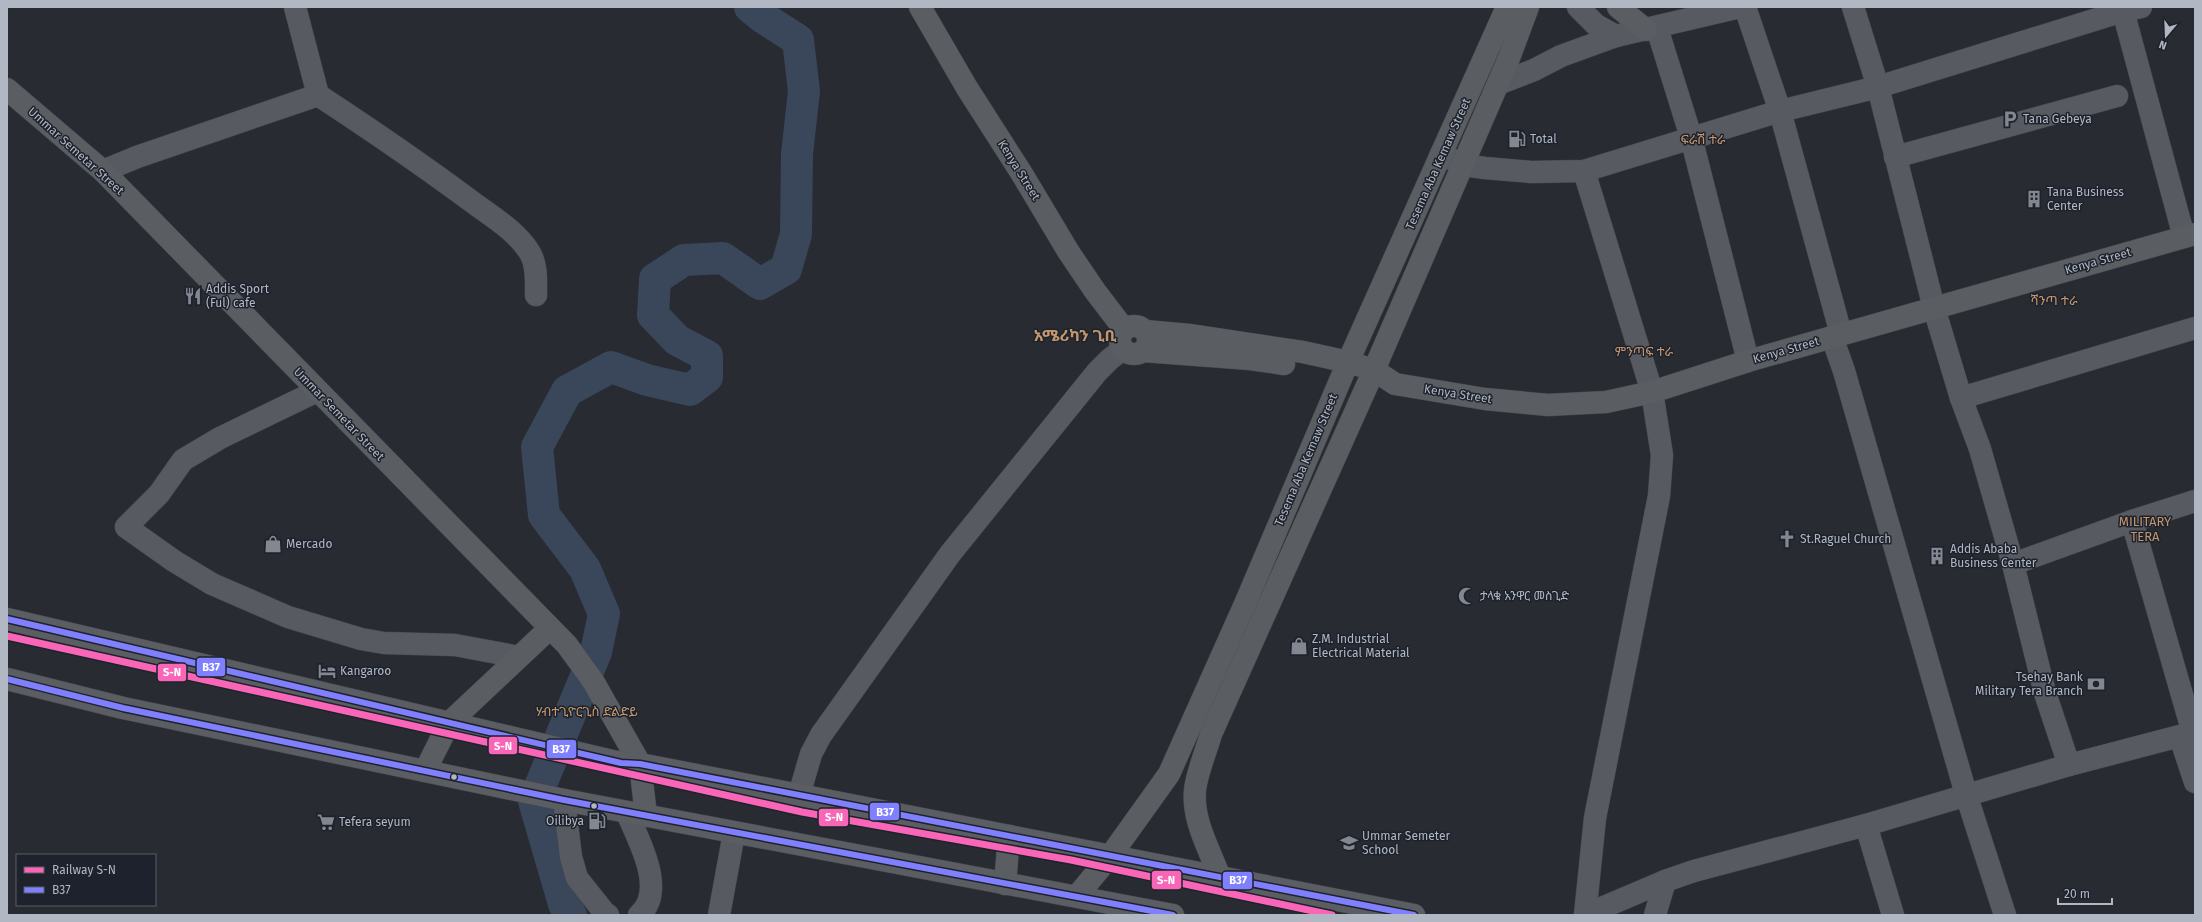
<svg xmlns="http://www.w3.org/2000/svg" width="2202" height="922" viewBox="0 0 2202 922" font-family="'Fira Sans','Noto Sans Ethiopic',sans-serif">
<rect width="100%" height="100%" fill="#282c32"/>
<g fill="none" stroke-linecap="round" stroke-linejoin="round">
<polyline stroke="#3a465a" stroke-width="32" points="571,915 564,904 534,801 596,652 604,614 585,569 544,515 537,447 567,391 611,367 647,380 690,390 707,377 707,356 677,340 653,315 655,279 684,260 723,258 760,284 786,269 796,234 797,154 804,91 798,40 762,17 750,7"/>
<g stroke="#46484d" stroke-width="23">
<g id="minor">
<path d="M295,7L318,95C370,129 421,164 471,201C491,216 517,231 530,253C537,265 536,281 536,295"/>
<polyline points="1578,7 1596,25 1616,36"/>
<polyline points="1745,7 1780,111 1841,334"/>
<polyline points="1853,7 1878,87 1934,308 1961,398 1980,449 2013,564 2045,693 2069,765"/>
<polyline points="2122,7 2184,237"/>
<polyline points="1657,28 1691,137 1748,361"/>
<polyline points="1498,84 1534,70 1561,56 1616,36 1740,7"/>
<polyline points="1441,154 1463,165 1485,168 1531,172 1584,171 1780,111 1878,87 2123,11 2141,7"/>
<polyline points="1895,157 2117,96"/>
<polyline points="103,171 137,157 318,95"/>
<polyline points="1584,171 1652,392 1662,455 1659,496 1595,818 1585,915"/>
<polyline points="1832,337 1844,371 1966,794 2005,915"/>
<polyline points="317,391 220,438 183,460 159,494 126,527 174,561 212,584 288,617 361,639 384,643 455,645 519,657"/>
<polyline points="1961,398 2195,328"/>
<polyline points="2132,521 2193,733"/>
<polyline points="2013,564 2132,521 2195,501"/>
<polyline points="2180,737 2195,782"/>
<polyline points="799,795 811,754 821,735 950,554 1097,372 1110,359 1122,350"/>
<polyline points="564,800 571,857 577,878 604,912 608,915"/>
<path d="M627,813C639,841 667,891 639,915"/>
<polyline points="1866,825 1893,915"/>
<polyline points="719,915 734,833"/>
<polyline points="1585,915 1665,881 1694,871 1866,825 2069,765 2195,732"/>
<polyline points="1655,915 1665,881"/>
</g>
</g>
<g stroke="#46494f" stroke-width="23">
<g id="major">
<polyline points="920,7 967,88 1022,174 1068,251 1095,291 1124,329"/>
<polyline points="1618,7 1646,30"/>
<polyline points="7,89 103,171 567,645 593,681 640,764 646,815"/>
<circle cx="1134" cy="340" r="14"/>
<polyline points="1145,331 1190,335 1303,352 1348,362 1374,370 1395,384 1485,399 1548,405 1606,402 1652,392 1748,361 2195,234"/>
<polyline points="1143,351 1250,359 1284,364"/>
<polyline points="7,619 621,763 640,764 1414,915"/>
<polyline points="7,679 123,708 564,800 1173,915"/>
<polyline points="425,771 449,723 549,629"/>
<path d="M1220,878C1210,850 1192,821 1195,790C1197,772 1206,752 1211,734L1374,370L1509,58L1528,7"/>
<polyline points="1005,884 1009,836"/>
<polyline points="1077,896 1111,855 1169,774 1245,604 1348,362 1507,7"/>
</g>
</g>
<use href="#minor" stroke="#575a61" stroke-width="22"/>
<use href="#major" stroke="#5a5d62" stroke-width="22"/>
<g stroke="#1d222c" stroke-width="9">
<g id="bus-1">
<polyline points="7,619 621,763 640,764 1414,915"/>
<polyline points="7,679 123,708 564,800 1173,915"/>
</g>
</g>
<use href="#bus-1" stroke="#8080ff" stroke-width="6"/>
<g stroke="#1d222c" stroke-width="10">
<polyline id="rail-1" points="7,636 802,812 1071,860 1332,915"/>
</g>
<use href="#rail-1" stroke="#fa66b7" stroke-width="7"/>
</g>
<defs>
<g id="parking-bare" transform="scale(1.38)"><path d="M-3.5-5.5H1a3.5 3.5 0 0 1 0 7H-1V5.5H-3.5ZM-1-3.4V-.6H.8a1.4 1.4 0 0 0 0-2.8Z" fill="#828790" stroke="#1d222c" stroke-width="2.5" paint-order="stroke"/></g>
<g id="fuel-bare" transform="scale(1.38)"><path d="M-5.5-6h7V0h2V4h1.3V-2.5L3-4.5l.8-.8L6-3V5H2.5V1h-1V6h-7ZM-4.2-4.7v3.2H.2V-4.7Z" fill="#828790" stroke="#1d222c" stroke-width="2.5" paint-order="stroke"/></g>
<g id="building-bare" transform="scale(1.38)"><path d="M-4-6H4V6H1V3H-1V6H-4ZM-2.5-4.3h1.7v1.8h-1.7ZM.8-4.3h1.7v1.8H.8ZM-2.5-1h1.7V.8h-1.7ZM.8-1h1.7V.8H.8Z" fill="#828790" stroke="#1d222c" stroke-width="2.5" paint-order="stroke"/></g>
<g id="restaurant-bare" transform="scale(1.38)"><path d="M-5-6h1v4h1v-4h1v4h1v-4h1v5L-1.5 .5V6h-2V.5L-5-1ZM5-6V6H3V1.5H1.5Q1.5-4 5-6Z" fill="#828790" stroke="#1d222c" stroke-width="2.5" paint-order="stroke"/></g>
<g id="church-bare" transform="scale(1.38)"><path d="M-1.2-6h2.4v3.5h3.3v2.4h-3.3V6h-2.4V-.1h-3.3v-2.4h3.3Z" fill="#828790" stroke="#1d222c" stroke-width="2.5" paint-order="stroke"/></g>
<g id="shop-bare" transform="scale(1.38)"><path d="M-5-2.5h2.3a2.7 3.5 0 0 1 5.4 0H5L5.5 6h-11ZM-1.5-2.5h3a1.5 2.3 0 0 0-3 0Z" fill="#828790" stroke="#1d222c" stroke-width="2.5" paint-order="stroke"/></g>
<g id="mosque-bare" transform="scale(1.38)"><path d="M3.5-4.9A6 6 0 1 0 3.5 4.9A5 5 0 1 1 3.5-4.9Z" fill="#828790" stroke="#1d222c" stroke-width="2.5" paint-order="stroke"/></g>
<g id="hotel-bare" transform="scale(1.38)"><path d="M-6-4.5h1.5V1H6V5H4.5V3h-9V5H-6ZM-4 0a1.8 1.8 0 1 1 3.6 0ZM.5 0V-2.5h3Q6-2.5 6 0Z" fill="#828790" stroke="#1d222c" stroke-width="2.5" paint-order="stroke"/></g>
<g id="bank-bare" transform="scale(1.38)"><path d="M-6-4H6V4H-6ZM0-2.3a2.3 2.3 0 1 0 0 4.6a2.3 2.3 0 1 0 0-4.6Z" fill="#828790" stroke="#1d222c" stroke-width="2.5" paint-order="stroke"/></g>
<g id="supermarket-bare" transform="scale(1.38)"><path d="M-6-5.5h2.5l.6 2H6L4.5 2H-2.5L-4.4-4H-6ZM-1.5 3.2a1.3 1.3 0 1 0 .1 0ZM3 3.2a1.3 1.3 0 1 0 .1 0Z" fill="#828790" stroke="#1d222c" stroke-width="2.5" paint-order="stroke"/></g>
<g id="school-bare" transform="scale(1.38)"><path d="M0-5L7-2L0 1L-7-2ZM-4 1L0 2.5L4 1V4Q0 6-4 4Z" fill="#828790" stroke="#1d222c" stroke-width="2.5" paint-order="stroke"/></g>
</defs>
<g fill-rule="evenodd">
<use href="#parking-bare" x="2010" y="119"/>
<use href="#fuel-bare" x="1517" y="139"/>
<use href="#building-bare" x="2034" y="199"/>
<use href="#restaurant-bare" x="193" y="296"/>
<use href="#church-bare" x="1787" y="539"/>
<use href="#shop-bare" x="273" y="544"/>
<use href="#building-bare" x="1937" y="556"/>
<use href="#mosque-bare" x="1467" y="596"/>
<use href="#shop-bare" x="1299" y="646"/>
<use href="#hotel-bare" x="327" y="671"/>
<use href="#bank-bare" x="2096" y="684"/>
<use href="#fuel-bare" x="597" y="821"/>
<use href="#supermarket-bare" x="326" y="822"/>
<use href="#school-bare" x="1349" y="843"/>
</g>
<g fill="#b2b8c3" stroke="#1d222c" stroke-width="1.5">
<circle cx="454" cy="777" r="3.5"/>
<circle cx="594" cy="806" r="3.5"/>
</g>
<g text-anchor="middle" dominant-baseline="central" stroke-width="3" stroke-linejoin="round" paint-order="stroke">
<g font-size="12" fill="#b2b8c3" stroke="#1d222c" text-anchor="start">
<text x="2023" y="119">Tana Gebeya</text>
<text x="1530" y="139">Total</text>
<text x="2047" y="192">Tana Business<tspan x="2047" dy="14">Center</tspan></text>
<text x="206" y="289">Addis Sport<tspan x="206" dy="14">(Ful) cafe</tspan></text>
<text x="1800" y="539">St.Raguel Church</text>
<text x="286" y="544">Mercado</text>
<text x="1950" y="549">Addis Ababa<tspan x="1950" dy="14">Business Center</tspan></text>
<text x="1480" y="596">ታላቁ አንዋር መስጊድ</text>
<text x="1312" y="639">Z.M. Industrial<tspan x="1312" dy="14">Electrical Material</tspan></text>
<text x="340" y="671">Kangaroo</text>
<text x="2083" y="677" text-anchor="end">Tsehay Bank<tspan x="2083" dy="14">Military Tera Branch</tspan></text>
<text x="584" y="821" text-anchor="end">Oilibya</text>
<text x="339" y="822">Tefera seyum</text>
<text x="1362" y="836">Ummar Semeter<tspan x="1362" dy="14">School</tspan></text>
</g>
<g font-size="12" fill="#b2b8c3" stroke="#1d222c">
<text transform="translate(76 151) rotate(42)">Ummar Semetar Street</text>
<text transform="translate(1438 164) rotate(-66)">Tesema Aba Kemaw Street</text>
<text transform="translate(1019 170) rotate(58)">Kenya Street</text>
<text transform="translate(2098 261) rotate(-16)">Kenya Street</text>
<text transform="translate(1786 350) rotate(-16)">Kenya Street</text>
<text transform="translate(1458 394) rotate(9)">Kenya Street</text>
<text transform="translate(339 414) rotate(46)">Ummar Semetar Street</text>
<text transform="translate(1306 460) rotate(-67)">Tesema Aba Kemaw Street</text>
</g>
<g font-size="13" fill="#c5966c" stroke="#1d222c">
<text x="1703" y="139">ፍራሽ ተራ</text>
<text x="2054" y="300">ሻንጣ ተራ</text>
<text x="1644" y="351">ምንጣፍ ተራ</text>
<text x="2145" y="521">MILITARY<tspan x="2145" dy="15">TERA</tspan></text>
<text x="587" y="711">ሃብተጊዮርጊስ ድልድይ</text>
</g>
<g font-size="16" font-weight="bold" fill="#c5966c" stroke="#1d222c">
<text x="1075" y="335">አሜሪካን ጊቢ</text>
</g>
</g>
<g stroke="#1d222c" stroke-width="1.5">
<rect x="196" y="657" width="30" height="20" rx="4" fill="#8080ff"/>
<rect x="157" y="663" width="30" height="19" rx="4" fill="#fa66b7"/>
<rect x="488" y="736" width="30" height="19" rx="4" fill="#fa66b7"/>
<rect x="546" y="739" width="31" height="20" rx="4" fill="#8080ff"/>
<rect x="869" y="802" width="31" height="19" rx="4" fill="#8080ff"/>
<rect x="818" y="808" width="31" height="19" rx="4" fill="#fa66b7"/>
<rect x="1151" y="870" width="31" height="20" rx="4" fill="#fa66b7"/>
<rect x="1222" y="871" width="31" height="19" rx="4" fill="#8080ff"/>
</g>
<g font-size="11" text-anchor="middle" font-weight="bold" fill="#fff">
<text x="211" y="671">B37</text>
<text x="172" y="676">S-N</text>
<text x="503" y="750">S-N</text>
<text x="561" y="753">B37</text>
<text x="885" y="816">B37</text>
<text x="834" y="821">S-N</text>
<text x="1166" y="884">S-N</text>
<text x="1238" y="884">B37</text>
</g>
<rect width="2202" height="922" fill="none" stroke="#b2b8c3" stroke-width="16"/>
<rect x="16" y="854" width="140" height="52" fill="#1d222c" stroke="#595e68"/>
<rect x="24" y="867" width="20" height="6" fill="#fa66b7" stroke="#595e68"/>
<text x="52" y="874" font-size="12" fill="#b2b8c3">Railway S-N</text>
<rect x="24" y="887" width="20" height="6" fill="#8080ff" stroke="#595e68"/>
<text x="52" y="894" font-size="12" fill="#b2b8c3">B37</text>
<g transform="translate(2166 36) rotate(199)" stroke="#1d222c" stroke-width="3" paint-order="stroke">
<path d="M0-3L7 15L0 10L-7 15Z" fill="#b2b8c3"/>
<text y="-6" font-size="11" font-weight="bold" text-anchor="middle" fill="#b2b8c3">N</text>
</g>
<path d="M2058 898v6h54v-6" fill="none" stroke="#b2b8c3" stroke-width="2"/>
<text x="2064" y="898" font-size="12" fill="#b2b8c3" stroke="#1d222c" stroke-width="3" paint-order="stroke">20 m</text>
</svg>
